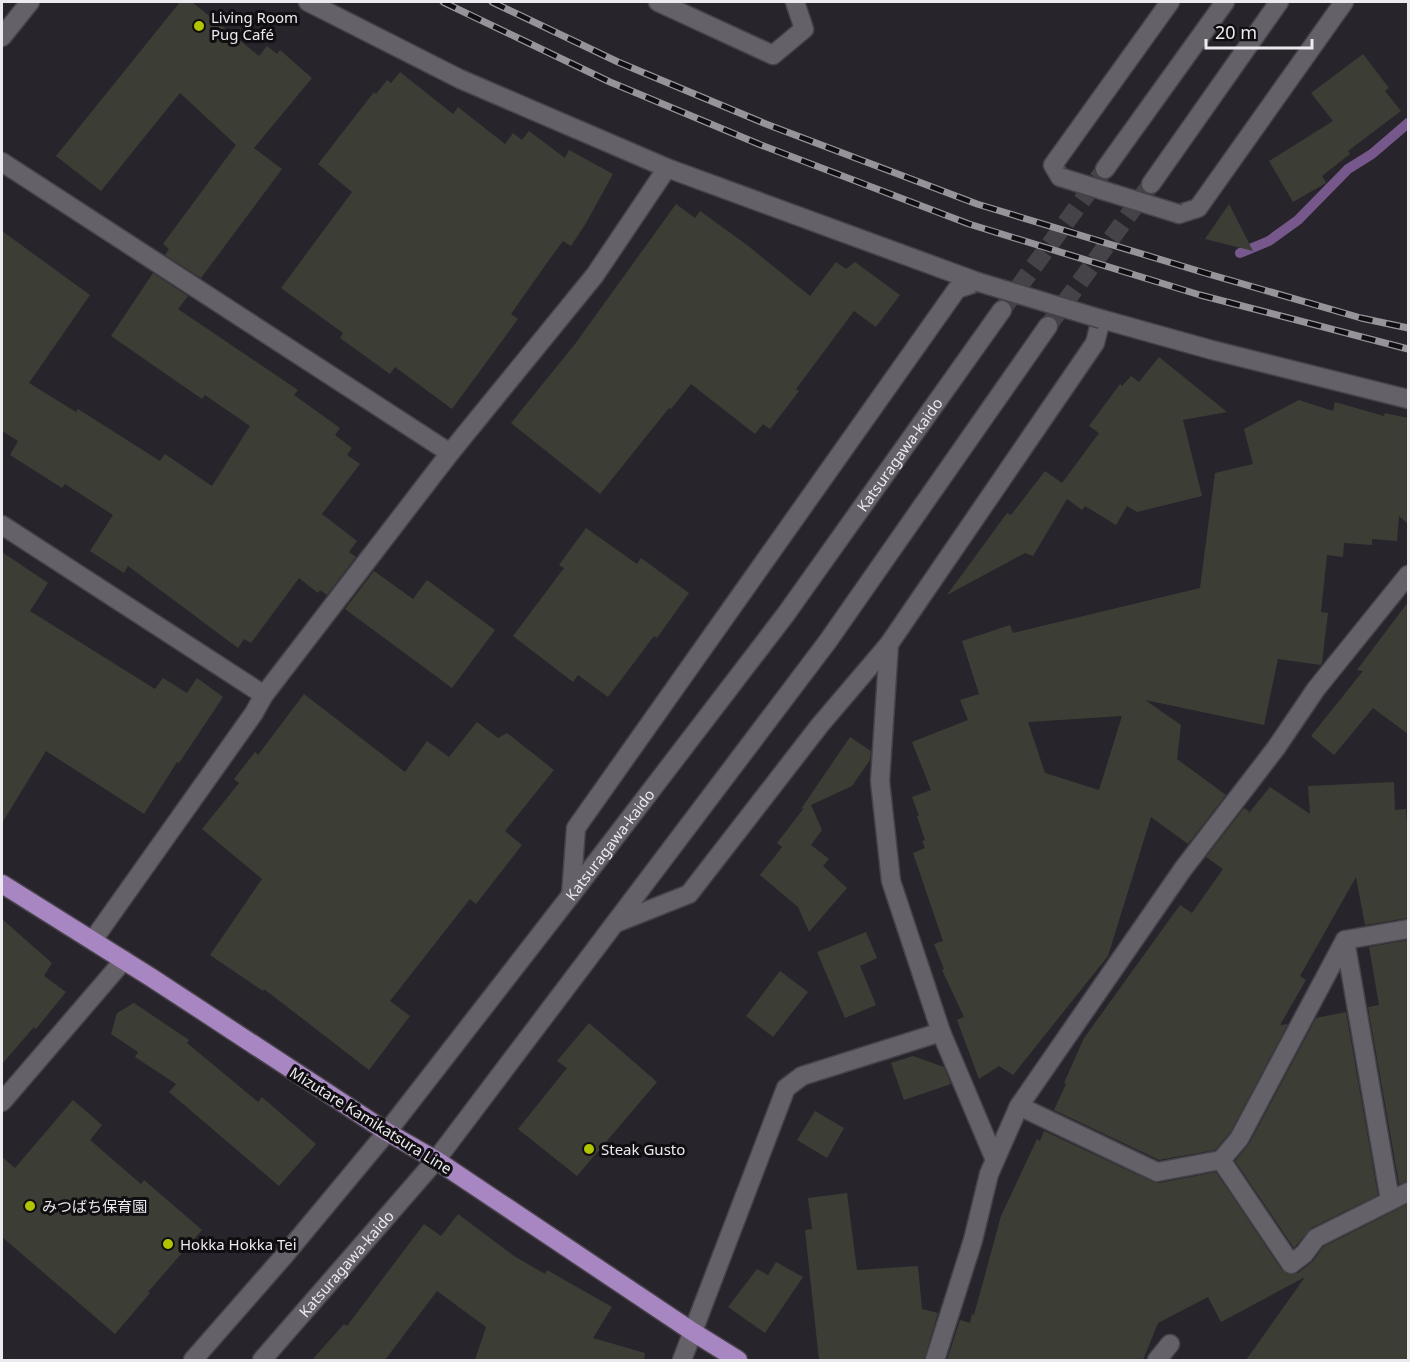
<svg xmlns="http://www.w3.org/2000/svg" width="1410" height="1362" viewBox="0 0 1410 1362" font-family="'Noto Sans','Noto Sans JP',sans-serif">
<rect width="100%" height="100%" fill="#28242b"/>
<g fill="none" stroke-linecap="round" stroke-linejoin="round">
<polyline stroke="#76588d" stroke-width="10" points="1240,253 1269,241 1298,220 1348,169 1372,154 1408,123"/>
</g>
<g fill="#3c3e35" fill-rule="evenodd">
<polygon points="180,2 192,2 259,56 267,46 277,54 280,50 312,78 254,148 282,169 201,278 165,255 169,249 163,244 236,145 180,93 101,191 56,156"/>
<polygon points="1363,54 1389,88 1385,91 1401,111 1348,151 1350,154 1322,176 1326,183 1293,202 1269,161 1333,121 1311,93"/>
<polygon points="400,72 453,114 458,107 505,144 513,133 522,140 529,131 565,158 569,150 613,174 586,223 571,246 563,241 549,260 511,314 518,319 452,409 395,367 390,374 340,338 343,333 281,288 352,192 318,164 374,92 376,94 387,80 391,83"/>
<polygon points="676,204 695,218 700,211 747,245 810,296 836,262 846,269 855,262 900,295 876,327 854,311 796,389 799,391 770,429 763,424 755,434 691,384 671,409 669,408 600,494 511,423 575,344"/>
<polygon points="1229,204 1253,251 1205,239"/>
<polygon points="2,231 90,295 29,383 76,412 78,409 160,461 165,454 212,486 250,426 205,395 202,399 111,336 153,273 188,296 178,309 298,390 294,395 340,428 335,435 352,448 347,455 360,464 322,514 357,541 349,552 356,557 327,595 320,590 318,593 299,578 251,643 244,639 238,648 128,566 124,573 90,551 113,515 65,484 62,488 10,455 18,441 2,431"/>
<polygon points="1159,357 1227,412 1183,420 1202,496 1137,512 1127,506 1116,525 1085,506 1082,510 1067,499 1033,556 1025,553 947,595 1007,513 1011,515 1045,471 1062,483 1099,433 1089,426 1120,384 1122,386 1131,376 1139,382"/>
<path d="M1299,400L1333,411L1335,402L1384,416L1385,413L1408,418V524L1399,516L1397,541L1372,539V545L1344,543L1343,557L1327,555L1321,612L1328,613L1322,663L1321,665L1278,659L1264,725L1145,700L1181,725L1177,759L1226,795L1188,844L1151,817L1108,956L1013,1075L999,1066L979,1079L957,1020L964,1017L942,970L944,969L934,944L943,941L913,853L925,848L922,841L925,840L917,816H919L912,797L931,790L912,742L968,720L960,700L979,694L962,641L1010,625L1013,633L1200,588L1215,473L1253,464L1244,429ZM1122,716L1099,790L1045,773L1028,722Z"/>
<polygon points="586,528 637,564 641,558 689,593 657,638 654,636 608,697 578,675 573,682 513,636 564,568 559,565"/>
<polygon points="2,552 48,583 30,611 155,689 163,678 187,693 197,678 223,697 179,763 177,762 144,814 46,751 2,823"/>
<polygon points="374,571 413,599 427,580 495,630 452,688 345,609"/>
<polygon points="1408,602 1408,734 1373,708 1334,755 1311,736 1363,671 1357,670"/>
<polygon points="304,694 405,772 427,741 449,757 477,722 498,738 507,733 554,770 505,831 522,845 476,904 470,899 390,1001 410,1016 369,1070 264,989 263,991 210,955 262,879 202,829 239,783 234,779 255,752 258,755"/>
<polygon points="850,737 871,751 870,760 852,786 811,805 822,830 811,845 829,859 823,866 847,888 809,932 798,907 760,875 782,847 777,843 804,808 801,809"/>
<polygon points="1394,782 1395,810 1406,809 1407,825 1408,825 1408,918 1365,925 1356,877 1300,976 1306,980 1280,1025 1288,1024 1230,1133 1215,1150 1159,1160 1054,1110 1066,1084 1064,1083 1084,1038 1180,905 1192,913 1223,869 1206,857 1244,808 1249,811 1248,814 1270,787 1310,814 1308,786"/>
<polygon points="2,919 52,963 44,976 66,992 36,1029 34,1027 2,1064"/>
<polygon points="866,932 877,958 860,966 876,1005 845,1018 817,952"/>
<polygon points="1408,940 1408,1181 1399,1184 1368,1007 1379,1005 1369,947"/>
<polygon points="780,971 808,992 773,1037 746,1016"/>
<polygon points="134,1003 189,1040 187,1043 258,1102 262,1097 316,1144 279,1186 169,1092 176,1084 135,1057 138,1052 111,1034 117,1013"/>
<polygon points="1346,1012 1378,1195 1311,1228 1294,1248 1235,1161 1249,1144 1316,1018"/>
<polygon points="589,1023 657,1082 577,1176 518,1129 567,1068 557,1061"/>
<polygon points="913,1056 944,1067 951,1084 904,1100 891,1063"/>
<polygon points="73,1100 102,1125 90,1140 141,1184 144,1180 202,1230 148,1292 150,1293 115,1334 2,1237 2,1157 15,1168"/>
<polygon points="815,1111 844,1128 827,1158 797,1140"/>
<polygon points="1044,1131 1153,1182 1159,1183 1216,1172 1282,1270 1287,1274 1298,1273 1313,1261 1323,1247 1408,1204 1408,1360 1246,1360 1305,1277 1221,1322 1208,1297 1158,1323 1143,1360 947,1360 960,1320 970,1323 972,1314 974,1315 1001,1216 1037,1139 1040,1141"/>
<polygon points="847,1193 857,1270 918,1266 922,1309 938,1313 924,1360 819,1360 805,1230 812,1229 808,1198"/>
<polygon points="458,1214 514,1256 545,1274 547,1270 612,1307 593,1338 645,1353 644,1360 475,1360 486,1327 437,1291 385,1360 312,1360 344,1324 347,1326 424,1224 441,1236"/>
<polygon points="776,1262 803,1277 765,1333 728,1307 757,1269 768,1275"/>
</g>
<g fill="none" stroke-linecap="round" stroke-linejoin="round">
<g stroke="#454248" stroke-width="18" stroke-dasharray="18 9" stroke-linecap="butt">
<polyline points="1002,310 1105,169"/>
<polyline points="1048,326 1151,184"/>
</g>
<g stroke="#464249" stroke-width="21">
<g id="minor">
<polyline points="308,2 460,79 667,168 978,282"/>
<polyline points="658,2 773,55 804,29 795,2"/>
<polyline points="2,37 30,2"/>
<polyline points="2,162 450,453"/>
<polyline points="1105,169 1225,2"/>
<polyline points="1060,177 1053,165 1170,2"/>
<polyline points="1151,184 1279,2"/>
<polyline points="1179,214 1198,208 1344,2"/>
<polyline points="2,525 264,695"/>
<polyline points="889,644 880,781 891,881 941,1032 995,1160"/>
<polyline points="571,895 576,828 957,289 978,282"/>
<polyline points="616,923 689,894 820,725 889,644 1095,343 1101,319 1212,350 1408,399"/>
<polyline points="93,940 254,713 264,695 450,453 595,275 667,168"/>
<polyline points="1345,940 1390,1200"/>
<polyline points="2,1102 124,960"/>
<polyline points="1019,1106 1157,1172 1221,1160 1239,1139 1345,940 1408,929"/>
<polyline points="1221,1160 1291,1264 1304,1254 1316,1238 1408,1192"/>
<path id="s1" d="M193,1360L284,1256L387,1132L571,895L786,614L1002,310"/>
<path id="s2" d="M262,1360L436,1160L828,641L1048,326"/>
<polyline points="682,1360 786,1088 802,1076 941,1032"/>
<polyline points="935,1360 973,1240 989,1174 1019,1106 1183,869 1276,748 1316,689 1408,575"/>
<polyline points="1157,1360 1170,1344"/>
</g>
</g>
<g stroke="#464249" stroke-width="21">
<polyline id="major" points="2,884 152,978 387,1132 436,1160 693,1332 738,1360"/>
</g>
<use href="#minor" stroke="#656169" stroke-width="18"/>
<use href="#major" stroke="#a886c1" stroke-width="18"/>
<g stroke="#97939a" stroke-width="7">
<g id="rail">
<polyline points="443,2 610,82 761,145 969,224 1200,295 1408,349"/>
<polyline points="492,2 618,62 766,124 977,204 1205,273 1361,318 1408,328"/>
</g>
</g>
<use href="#rail" stroke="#100e11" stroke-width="4.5" stroke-dasharray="14" stroke-linecap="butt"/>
<g stroke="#464249" stroke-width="21" stroke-linecap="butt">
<g id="minor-bridge">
<polyline points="1060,177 1179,214"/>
<polyline points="978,282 1101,319"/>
</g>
</g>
<use href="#minor-bridge" stroke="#656169" stroke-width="18"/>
</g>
<g fill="#b0c500" stroke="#100e11" stroke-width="2">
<circle cx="199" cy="26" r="6"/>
<circle cx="589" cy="1149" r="6"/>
<circle cx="30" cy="1206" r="6"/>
<circle cx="168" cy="1244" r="6"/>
</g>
<g text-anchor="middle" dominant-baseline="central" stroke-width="6" stroke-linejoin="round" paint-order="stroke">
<g font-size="15" fill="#ece9ef" stroke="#100e11" text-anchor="start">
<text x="211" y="17">Living Room<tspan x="211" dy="17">Pug Café</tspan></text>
<text x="601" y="1149">Steak Gusto</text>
<text x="42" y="1206">みつばち保育園</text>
<text x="180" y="1244">Hokka Hokka Tei</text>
</g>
<g font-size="15" fill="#ece9ef" stroke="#100e11">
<text stroke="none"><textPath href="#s1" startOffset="1149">Katsuragawa-kaido</textPath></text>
<text stroke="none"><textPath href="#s1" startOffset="663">Katsuragawa-kaido</textPath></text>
<text transform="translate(371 1120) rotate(32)">Mizutare Kamikatsura Line</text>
<text stroke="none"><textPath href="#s2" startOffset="128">Katsuragawa-kaido</textPath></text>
</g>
</g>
<rect width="1410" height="1362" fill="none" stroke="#ece9ef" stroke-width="6"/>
<path d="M1206 39v9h106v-9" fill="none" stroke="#ece9ef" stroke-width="3"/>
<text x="1215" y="39" font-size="18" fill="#ece9ef" stroke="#100e11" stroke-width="4.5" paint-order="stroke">20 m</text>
</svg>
